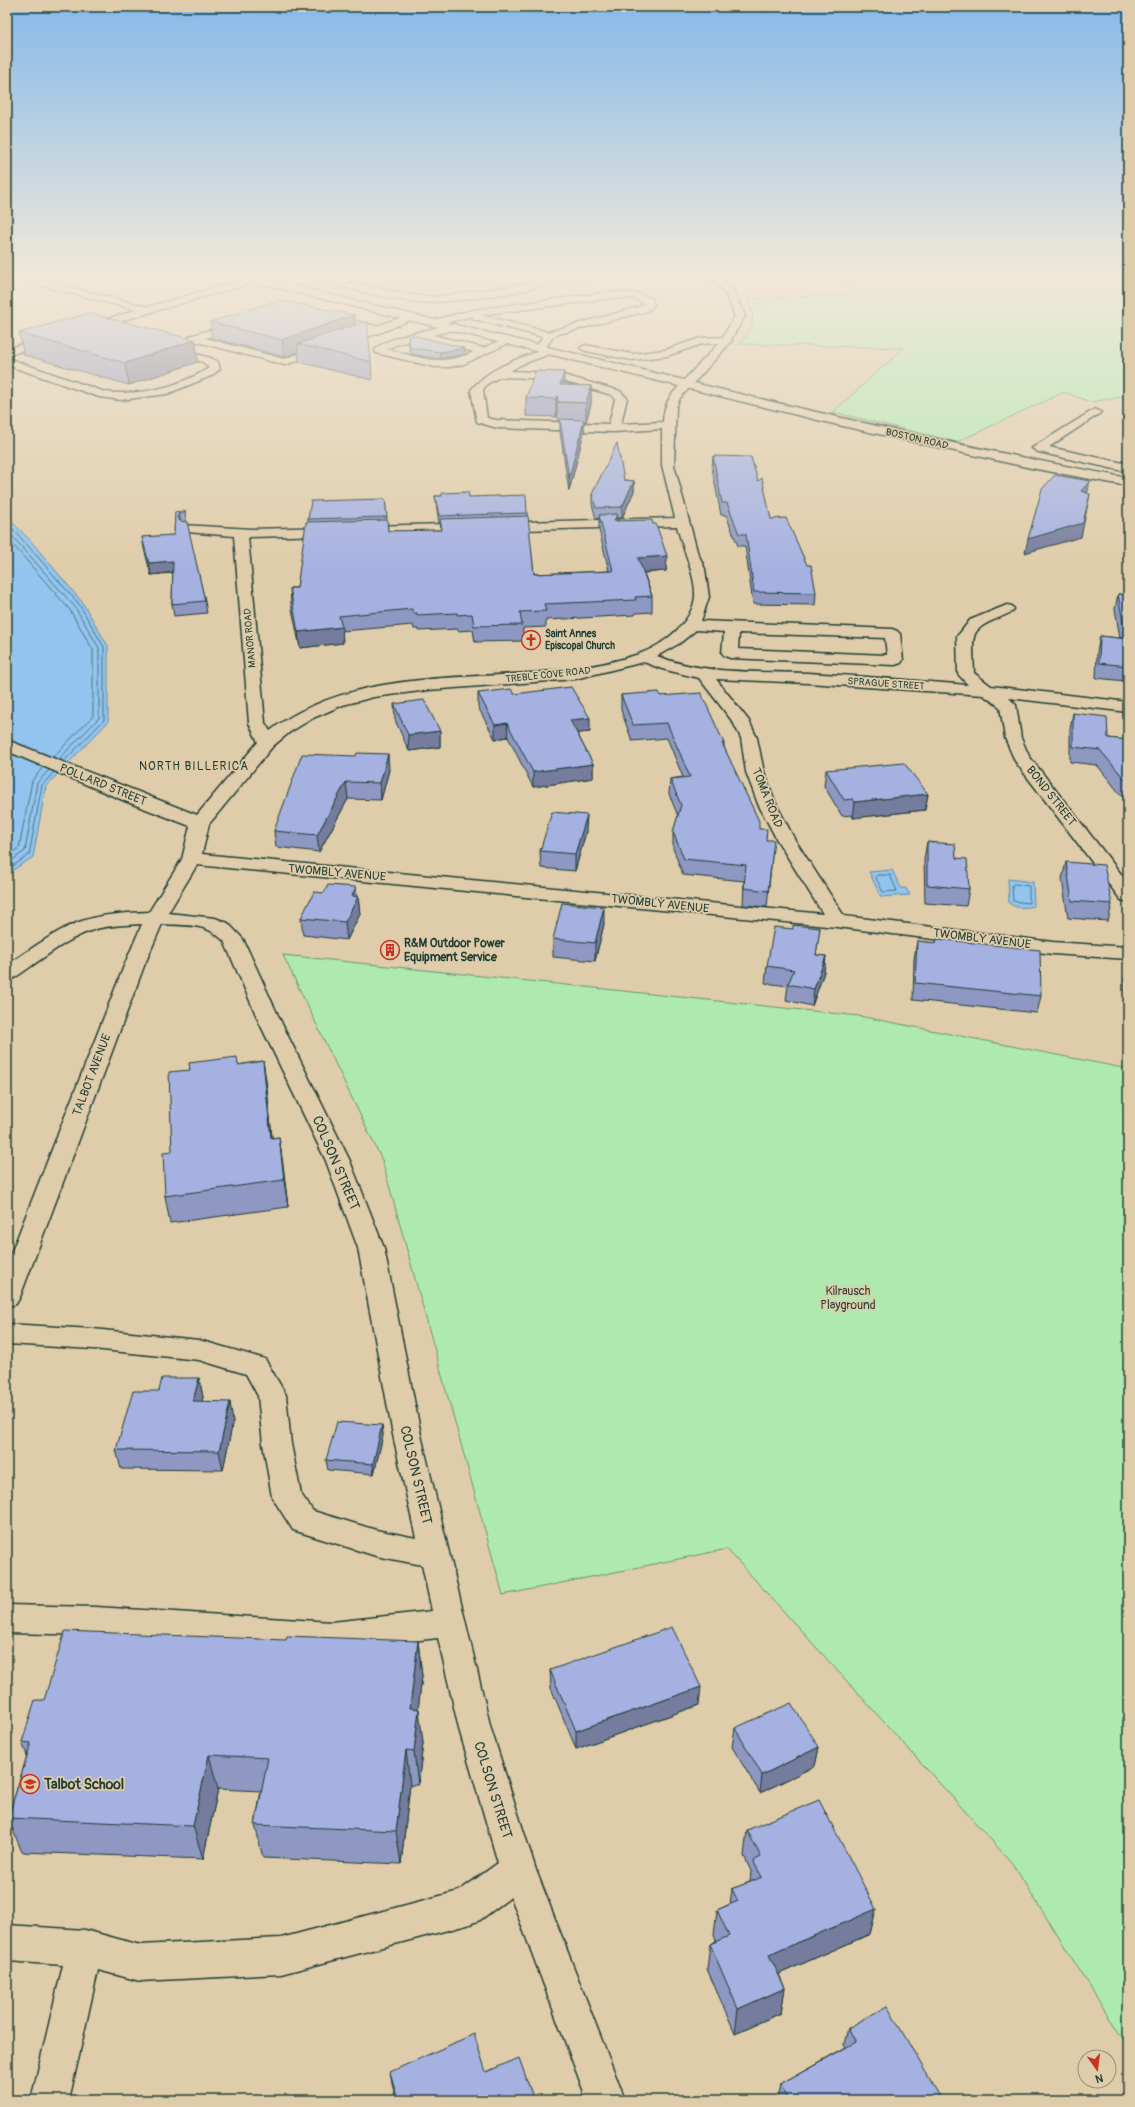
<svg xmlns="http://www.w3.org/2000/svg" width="1135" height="2107" viewBox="0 0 1135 2107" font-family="Pangolin,sans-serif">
<rect width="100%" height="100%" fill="#dfccaa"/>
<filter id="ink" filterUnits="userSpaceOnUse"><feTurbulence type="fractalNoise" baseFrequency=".025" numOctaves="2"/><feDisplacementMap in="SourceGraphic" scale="8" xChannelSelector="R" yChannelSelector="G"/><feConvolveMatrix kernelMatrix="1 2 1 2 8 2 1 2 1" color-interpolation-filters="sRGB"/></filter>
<g filter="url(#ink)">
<polygon fill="#cec4ba" points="268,276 624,276 564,290 464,305 416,306 344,294"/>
<g fill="#aeeab0" stroke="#669472">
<path d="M841,276H1128V396L1091,402L1064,392L957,442L833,412L904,348L739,344C753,330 757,318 747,299L853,294Z"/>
<polygon points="283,955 859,1016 1128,1069 1128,2047 1012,1863 727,1549 503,1595 382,1160"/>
</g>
<g fill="#91c4ee" stroke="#638ea4">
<polygon points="7,517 30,540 82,602 108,646 108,722 46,786 33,857 7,874"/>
<polygon points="892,870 901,888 906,888 910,895 881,897 869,872"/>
<path d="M1008,879L1033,882L1034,906C1027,908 1015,909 1009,903Z"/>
</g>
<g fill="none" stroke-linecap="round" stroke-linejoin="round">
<g stroke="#4d737e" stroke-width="1">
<polyline points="7,522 79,604 104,647 104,720 64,761"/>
<polyline points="7,530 75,607 99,648 99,718 59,759"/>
<polyline points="7,538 70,610 93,650 93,716 53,757"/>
<polyline points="7,856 19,848 32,781 43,767"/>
<polyline points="7,864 25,851 37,783 49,770"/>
<polyline points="7,870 29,855 42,785 54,772"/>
<polygon points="878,875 890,875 897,891 883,892 876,878"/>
<polygon points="1015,884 1029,886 1029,903 1013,901 1012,886"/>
</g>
<polyline stroke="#638ea4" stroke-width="5" points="1116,276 1128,283"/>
<g stroke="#1f3d34" stroke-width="3">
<g id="minor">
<polygon points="21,276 34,276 45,281 148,307 252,277 258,277 260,279 258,281 87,331 83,330 82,328 83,326 137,310 39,285"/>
<path d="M308,276H324C318,282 278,291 272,285L274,283Z"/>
<path d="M344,276H358L346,282L418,296L436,297L523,284L549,276H563C549,291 442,304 420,302C393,300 364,292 339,286L334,281Z"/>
<path d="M612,292L636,293L652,299L654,305L647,311L559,334L553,337L544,349H553L554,351L553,353L522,364L510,371L556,373L620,391L627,398L621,424L663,422C664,404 670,395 682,383H690L692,385L680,398L676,407L674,465L697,551L705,569L709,597L701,621L892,629L897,631L900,634L903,660L901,663L895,665L730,658L725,656L722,653L724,632L696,630L680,643L657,656C705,675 757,671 807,673C861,676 915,681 968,685L958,674L957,636L960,633L970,620L1007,605L1012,606L1014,609L1012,612C969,631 972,626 974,673L991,686L1128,702V712L1009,698L1016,705L1021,738L1029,756L1128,883V902L1121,900L1015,761L1005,738L1000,707L983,695L808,683L716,679L749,721L757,738L764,772L776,804L795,840L844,916L1053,942L1128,947V959L1053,954L837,927L197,865L168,913L215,918L228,923L243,939L282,1024L350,1161L384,1248L421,1435L491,1729L536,1870L625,2100H587L511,1897L480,1920L467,1925L281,1974L140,1981L98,1970L69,2100H31L63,1965L7,1961V1925L85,1930L140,1945L281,1938L459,1891L498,1863L459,1729L438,1638L332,1650L96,1635L7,1633V1605L96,1607L332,1622L432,1611L422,1565L376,1556L293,1530L272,1497L263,1444L258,1396L246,1374L199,1360L93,1349L7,1344V1324L93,1329L199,1340L265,1359L286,1395L291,1444L301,1494L313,1511L376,1530L416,1538L393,1435L358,1248L326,1161L260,1024L224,941C205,922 187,926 162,924L144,966L20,1297L16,1304L7,1307V1264L124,966L142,924C126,925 109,925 93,930C65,939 39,962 14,978L7,980V965C30,950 53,932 79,922C101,914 125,913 149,912L182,859L190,826L125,801L7,751V740L197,815L258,742L249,723L234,536L187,532L182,531L180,528L182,525L252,529L675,518L662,465V429L614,432L497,428L477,422L471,390C486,370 514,360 537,352L534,349L543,337L473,319V316L434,326L429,323L430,321L472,310ZM612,298L635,299L644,304L639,307L548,332L481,315ZM500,377L555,379L612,395L615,399L609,424L497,420L487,418L483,390L487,384ZM677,526C682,548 696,575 695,596C693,623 662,646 639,654C553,683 460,669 372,687C336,695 299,708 270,731L265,723L248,537ZM739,633L885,638L887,655L738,649ZM644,662L662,669L699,678L733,722L741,738L746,772L758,804L777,840L823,914L202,854L209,824L273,746L290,732L313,718L343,705L374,697L428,690L575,679Z"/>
<polygon points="325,314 376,326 412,314 417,317 382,332 285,365 190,340 189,338 190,336 240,321 245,324 244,326 205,338 284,359 365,330 321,319 320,317 321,315"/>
<path d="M453,324L457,325L458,327L457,329L433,335L483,348L508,338L513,341L464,364L450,367H435L376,353L375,351C379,338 438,328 453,324ZM420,338L474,352C439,367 422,358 387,349L398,344Z"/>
<polygon points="50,335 54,336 55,338 54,340 7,356 7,349"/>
<polygon points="727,337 732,340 731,342 702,344 667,356 632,360 585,351 580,348 585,345 632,354 665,350 701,338"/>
<path d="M170,347L211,358L218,362L220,369L211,376L167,394L121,400L99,397L7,365V358L105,392C140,396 179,387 209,368L203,362L166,352L165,350Z"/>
<polygon points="1095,409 1101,412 1099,414 1049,447 1128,464 1128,472 1038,452 1032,448"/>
</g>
</g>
<g stroke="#1f3d34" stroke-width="3">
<path id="major" d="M236,276H253L684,380L720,342L735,316L725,293L710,276H720L734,292L745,316L727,346L694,383C838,418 982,451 1128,478V486L1031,468L838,425L241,279Z"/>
</g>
<use href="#minor" fill="#dfccaa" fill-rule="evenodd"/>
<use href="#major" fill="#dfccaa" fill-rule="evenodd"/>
</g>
<g fill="#8e98c2" stroke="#1f3d34">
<polygon points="46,276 80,276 63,281"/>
<polygon points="354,315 355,326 371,362 372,380 299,362 298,352 284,357 212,338 210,322"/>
<polygon points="19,333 195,340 198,362 129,385 24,355"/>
<polygon points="408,337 464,348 465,354 440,359 411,354 408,343"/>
<polygon points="564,385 591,386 591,404 586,422 584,422 584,432 569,491 560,432 560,421 558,421 557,414 556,417 526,416 526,398"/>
<polygon points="713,456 758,481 771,519 816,593 815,605 753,604 745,546 738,546 726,515 721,515 712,468"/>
<polygon points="624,480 634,481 634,491 622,518 617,518 617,521 653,524 667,556 666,571 644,573 652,596 652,612 636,613 635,615 546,620 546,627 523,628 523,641 475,642 473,630 458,631 458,629 418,631 418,629 414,629 413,625 342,631 343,643 300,648 291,604 290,588 297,588 308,522 308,519 385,499 388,531 441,530 440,523 439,523 436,503 435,496 469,497 527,513 534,574 609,571 599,530 599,518 596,519 592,504 592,494"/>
<polygon points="185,511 186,522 205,601 207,613 174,616 172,604 173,573 151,575 144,549 142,537 174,535 175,512"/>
<polygon points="1118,594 1128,595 1128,639 1120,638 1115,609"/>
<polygon points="1100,636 1128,639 1128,668 1125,681 1096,678 1097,652"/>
<polygon points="478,693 590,732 577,733 593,764 593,778 533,787 508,737 495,739 478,707"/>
<polygon points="621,695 660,696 724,743 724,747 759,829 766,840 772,856 767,907 743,905 744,881 683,875 673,848 673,832 678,816 669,794 670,779 683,777 667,738 632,741 621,710"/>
<polygon points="394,704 440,731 440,747 409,751 395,720"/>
<polygon points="1073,713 1108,738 1128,740 1128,799 1124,799 1097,765 1070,762 1070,729"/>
<polygon points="356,756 389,770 381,800 348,799 319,852 276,847 274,831"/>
<polygon points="826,770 928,794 925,810 853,818 852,815 842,816 824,786"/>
<polygon points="586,832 575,871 541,868 540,851"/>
<polygon points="927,842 956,858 969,889 966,906 925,903 924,859"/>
<polygon points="1066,862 1112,904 1108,921 1068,918 1062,879"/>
<polygon points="357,896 358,897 360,914 347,940 303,935 301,918"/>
<polygon points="604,924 595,961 553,957 553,939"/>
<polygon points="820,928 816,955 826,956 824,972 812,1006 786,1000 788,986 765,983 767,966 793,929"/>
<polygon points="937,939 1041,996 1037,1013 913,1000 914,959 917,941 936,943"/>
<polygon points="1128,965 1128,1020 1126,1019 1124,981"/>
<polygon points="263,1061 267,1088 272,1138 279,1137 288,1207 170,1223 165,1196 172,1152 238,1065"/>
<polygon points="199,1378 203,1397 202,1401 233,1421 223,1470 121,1469 116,1450 159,1391"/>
<polygon points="382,1425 383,1435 374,1474 328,1470 326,1460"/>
<polygon points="418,1641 422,1676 418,1709 423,1743 418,1785 410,1785 401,1864 263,1858 255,1825 261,1791 218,1789 203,1859 22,1852 8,1818 27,1756 22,1742 44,1700"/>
<polygon points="550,1670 699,1705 576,1749 551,1688"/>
<polygon points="735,1728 819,1747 815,1766 760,1793 732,1747"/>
<polygon points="747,1830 876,1909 870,1934 779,1974 785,1988 781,2013 735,2033 707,1969 710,1944 716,1941 714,1935 717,1910 730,1904 732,1889 750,1882 751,1871 744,1856"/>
<polygon points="848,2028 942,2100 777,2100 780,2084 846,2047 844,2044"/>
<polygon points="390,2072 486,2072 534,2100 396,2100 393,2088"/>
</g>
<g fill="#747c9e" stroke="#1f3d34">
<polygon points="62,276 80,276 63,281"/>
<polygon points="354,315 355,332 298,344 298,352 284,357 282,340"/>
<polygon points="195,340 198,362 129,385 125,363"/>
<polygon points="464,348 465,354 440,359 440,352"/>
<polygon points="564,372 564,390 560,403 560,385"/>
<polygon points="591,386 591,404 586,422 586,403"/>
<polygon points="557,396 557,414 556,417 556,399"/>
<polygon points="584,420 584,432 569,491 569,478"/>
<polygon points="634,481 634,491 622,518 622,507"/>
<polygon points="1090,481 1087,495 1081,491"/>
<polygon points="1090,494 1081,537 1025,553 1028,539"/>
<polygon points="179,513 181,524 177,518"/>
<polygon points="617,514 617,529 614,521"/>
<polygon points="667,556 666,571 638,573 638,558"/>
<polygon points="173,561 175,572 151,575 149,563"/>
<polygon points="342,627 343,643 300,648 298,632"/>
<polygon points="590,718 590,732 570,734 570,720"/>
<polygon points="507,723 508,737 495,739 495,725"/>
<polygon points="440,731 440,747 409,751 408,735"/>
<polygon points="388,754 389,770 381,800 380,783"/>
<polygon points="593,764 593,778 533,787 533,772"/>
<polygon points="346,782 348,799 319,852 317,835"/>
<polygon points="928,794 925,810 853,818 855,802"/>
<polygon points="587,815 586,832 575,871 575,854"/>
<polygon points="356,887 357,898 358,897 360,914 347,940 345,922 352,896"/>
<polygon points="604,907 604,924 595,961 595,943"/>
<polygon points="826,956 824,972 812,1006 814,989"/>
<polygon points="263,1061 267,1088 275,1165 271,1138"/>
<polygon points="279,1137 283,1164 288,1207 284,1180"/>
<polygon points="199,1378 203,1397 198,1420 193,1401"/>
<polygon points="230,1402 233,1421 223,1470 219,1451"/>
<polygon points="382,1425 383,1435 374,1474 373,1464"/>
<polygon points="418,1641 422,1676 414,1743 410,1708"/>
<polygon points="701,1687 699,1705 576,1749 576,1731"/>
<polygon points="419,1709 423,1743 418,1785 414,1751"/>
<polygon points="819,1747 815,1766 760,1793 762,1775"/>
<polygon points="406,1750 410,1785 401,1864 396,1831"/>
<polygon points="209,1755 218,1789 203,1859 193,1826"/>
<polygon points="876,1909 870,1934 765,1980 769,1955"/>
<polygon points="785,1988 781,2013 735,2033 738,2009"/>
</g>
<g fill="#a5b1e1" stroke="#1f3d34">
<polygon points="279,300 354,315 282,340 210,322"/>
<polygon points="89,313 195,340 125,363 19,333"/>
<polygon points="367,321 371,362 298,344"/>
<polygon points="413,335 464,348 440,352 410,348 408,337"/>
<polygon points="535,371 564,372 560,385 591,386 586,403 558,402 557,396 556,399 526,398"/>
<polygon points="560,419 584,420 569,478"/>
<polygon points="617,443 624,480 634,481 622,507 596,508 592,494"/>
<polygon points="713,456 751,457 758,481 762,478 771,519 786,518 807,565 811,565 816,593 754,592 746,534 739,534 727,503 722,503"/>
<polygon points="1055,475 1090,481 1081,491 1090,494 1083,523 1028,539 1042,489"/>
<polygon points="468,492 469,497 526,495 527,513 439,516 435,496 442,496 442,493"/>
<polygon points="385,499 387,517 308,519 311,501"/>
<polygon points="185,511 185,513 179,513 177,518 180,521 187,522 205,601 172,604 173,561 149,563 142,537 174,535 175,512"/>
<polygon points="617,514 614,521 652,520 653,524 656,524 667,556 638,558 652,596 635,597 636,600 544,604 546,611 520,612 522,625 474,626 472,614 457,615 457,613 417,615 417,613 413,613 412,609 339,616 342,627 298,632 290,588 297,588 306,522 387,520 388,531 442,530 440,519 528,516 534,574 613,571 599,515"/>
<polygon points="1118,594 1128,595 1128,623 1123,623"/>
<polygon points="1100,636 1128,639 1128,666 1099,663"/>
<polygon points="571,687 590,718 570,720 593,764 533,772 507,723 495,725 478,693 511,689 514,694"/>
<polygon points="659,692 660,696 701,693 724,743 722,743 759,821 759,829 767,829 766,840 774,840 768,891 744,888 746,865 684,859 673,832 681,805 670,779 690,777 667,723 633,725 621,695"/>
<polygon points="424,700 440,731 408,735 394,704"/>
<polygon points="1073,713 1107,717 1108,738 1128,740 1128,783 1100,750 1073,747"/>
<polygon points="357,753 388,754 380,783 346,782 317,835 274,831 302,754 356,756"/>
<polygon points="904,763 928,794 855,802 853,799 844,800 826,770"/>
<polygon points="552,812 587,815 575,854 540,851"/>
<polygon points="927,842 955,844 956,858 967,859 969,889 927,885"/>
<polygon points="1066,862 1104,865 1112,904 1072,901"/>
<polygon points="328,885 356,887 352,896 358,897 345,922 301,918 314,892 324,893"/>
<polygon points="562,903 604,907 595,943 553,939"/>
<polygon points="793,925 820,928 816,955 826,956 814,989 788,984 794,970 767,966 774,927 793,929"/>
<polygon points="937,939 1040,950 1041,996 915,983 917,941 936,943"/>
<polygon points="237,1057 238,1065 263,1061 271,1138 279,1137 284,1180 165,1196 163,1153 172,1152 169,1072 190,1070 189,1063"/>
<polygon points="162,1378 199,1378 193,1401 230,1402 219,1451 116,1450 133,1391 159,1391"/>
<polygon points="337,1422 382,1425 373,1464 326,1460"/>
<polygon points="672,1627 701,1687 576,1731 550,1670"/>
<polygon points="65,1631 286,1640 287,1636 418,1641 410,1708 419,1709 414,1751 406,1750 396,1831 255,1825 268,1758 209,1755 193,1826 8,1818 31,1743 22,1742 35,1700 44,1700"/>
<polygon points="791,1703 819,1747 762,1775 735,1728"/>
<polygon points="819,1800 876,1909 769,1955 785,1988 738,2009 710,1944 729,1936 717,1910 738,1901 732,1889 762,1877 753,1861 761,1857 747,1830"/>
<polygon points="887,2006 942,2100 789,2100 780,2084 856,2042 848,2028"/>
<polygon points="474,2034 486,2072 519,2058 534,2100 398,2100 390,2072"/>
</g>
</g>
<linearGradient id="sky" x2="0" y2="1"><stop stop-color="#85baea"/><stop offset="0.48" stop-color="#f1e8d9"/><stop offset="1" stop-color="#f1e8d9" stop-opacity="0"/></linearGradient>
<rect width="1135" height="571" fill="url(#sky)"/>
<defs>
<g id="church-ring" transform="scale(1)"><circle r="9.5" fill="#dfccaa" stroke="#c8321e" stroke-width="1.5"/><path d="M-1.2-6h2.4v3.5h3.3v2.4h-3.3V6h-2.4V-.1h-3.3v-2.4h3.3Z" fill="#c8321e"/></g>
<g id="building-ring" transform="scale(1)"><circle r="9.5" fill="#dfccaa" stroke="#c8321e" stroke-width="1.5"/><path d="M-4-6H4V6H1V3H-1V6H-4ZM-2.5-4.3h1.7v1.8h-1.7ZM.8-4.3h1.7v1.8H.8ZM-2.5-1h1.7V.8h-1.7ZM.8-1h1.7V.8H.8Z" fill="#c8321e"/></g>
<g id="school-ring" transform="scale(1)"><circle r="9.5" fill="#dfccaa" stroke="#c8321e" stroke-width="1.5"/><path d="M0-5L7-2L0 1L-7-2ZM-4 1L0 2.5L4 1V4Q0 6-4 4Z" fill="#c8321e"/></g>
</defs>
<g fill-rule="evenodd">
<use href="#church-ring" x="531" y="640"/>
<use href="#building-ring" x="390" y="950"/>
<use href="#school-ring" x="30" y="1784"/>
</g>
<g text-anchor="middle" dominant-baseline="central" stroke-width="3.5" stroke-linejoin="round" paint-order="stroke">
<g font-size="10" fill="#1f3d34" stroke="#dfccaa">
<text transform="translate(917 439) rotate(13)">BOSTON ROAD</text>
<text transform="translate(250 638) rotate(-95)">MANOR ROAD</text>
<text transform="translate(548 675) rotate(-6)">TREBLE COVE ROAD</text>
<text transform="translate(886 684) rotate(4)">SPRAGUE STREET</text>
</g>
<g font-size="10" font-weight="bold" fill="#1f3d34" stroke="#dfccaa" text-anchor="start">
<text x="545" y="634">Saint Annes<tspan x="545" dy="12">Episcopal Church</tspan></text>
</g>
<g font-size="12" letter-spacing="1" fill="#1f3d34" stroke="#dfccaa">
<text x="194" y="766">NORTH BILLERICA</text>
</g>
<g font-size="12" fill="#1f3d34" stroke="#dfccaa">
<text transform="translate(103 785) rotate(22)">POLLARD STREET</text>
<text transform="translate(1051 796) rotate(52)">BOND STREET</text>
<text transform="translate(767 798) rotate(68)">TOMA ROAD</text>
<text transform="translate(337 873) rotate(5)">TWOMBLY AVENUE</text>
<text transform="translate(660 904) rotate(6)">TWOMBLY AVENUE</text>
<text transform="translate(982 939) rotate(7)">TWOMBLY AVENUE</text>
<text transform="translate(92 1075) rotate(-69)">TALBOT AVENUE</text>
</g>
<g font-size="12" font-weight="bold" fill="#1f3d34" stroke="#dfccaa" text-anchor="start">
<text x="404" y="943">R&amp;M Outdoor Power<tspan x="404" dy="14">Equipment Service</tspan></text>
</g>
<g font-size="12" fill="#26463a" stroke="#dfccaa">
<text x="848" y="1291">Kilrausch<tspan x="848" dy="14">Playground</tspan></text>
</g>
<g font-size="14" fill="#1f3d34" stroke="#dfccaa">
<text transform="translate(336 1163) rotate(67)">COLSON STREET</text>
<text transform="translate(416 1475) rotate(77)">COLSON STREET</text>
<text transform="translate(493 1790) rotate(73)">COLSON STREET</text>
</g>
<g font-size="14" font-weight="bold" fill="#1f3d34" stroke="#dfccaa" text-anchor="start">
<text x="44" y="1784">Talbot School</text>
</g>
</g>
<rect width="1135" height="2107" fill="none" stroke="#dfccaa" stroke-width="24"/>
<rect x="12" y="12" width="1111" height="2083" fill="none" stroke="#1f3d34" stroke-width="1.5" filter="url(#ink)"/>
<g transform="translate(1097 2069) rotate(166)"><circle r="19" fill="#dfccaa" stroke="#92937b"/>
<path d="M0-3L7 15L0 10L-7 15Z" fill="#c8321e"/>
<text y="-6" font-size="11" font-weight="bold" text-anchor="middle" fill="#1f3d34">N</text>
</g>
</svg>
